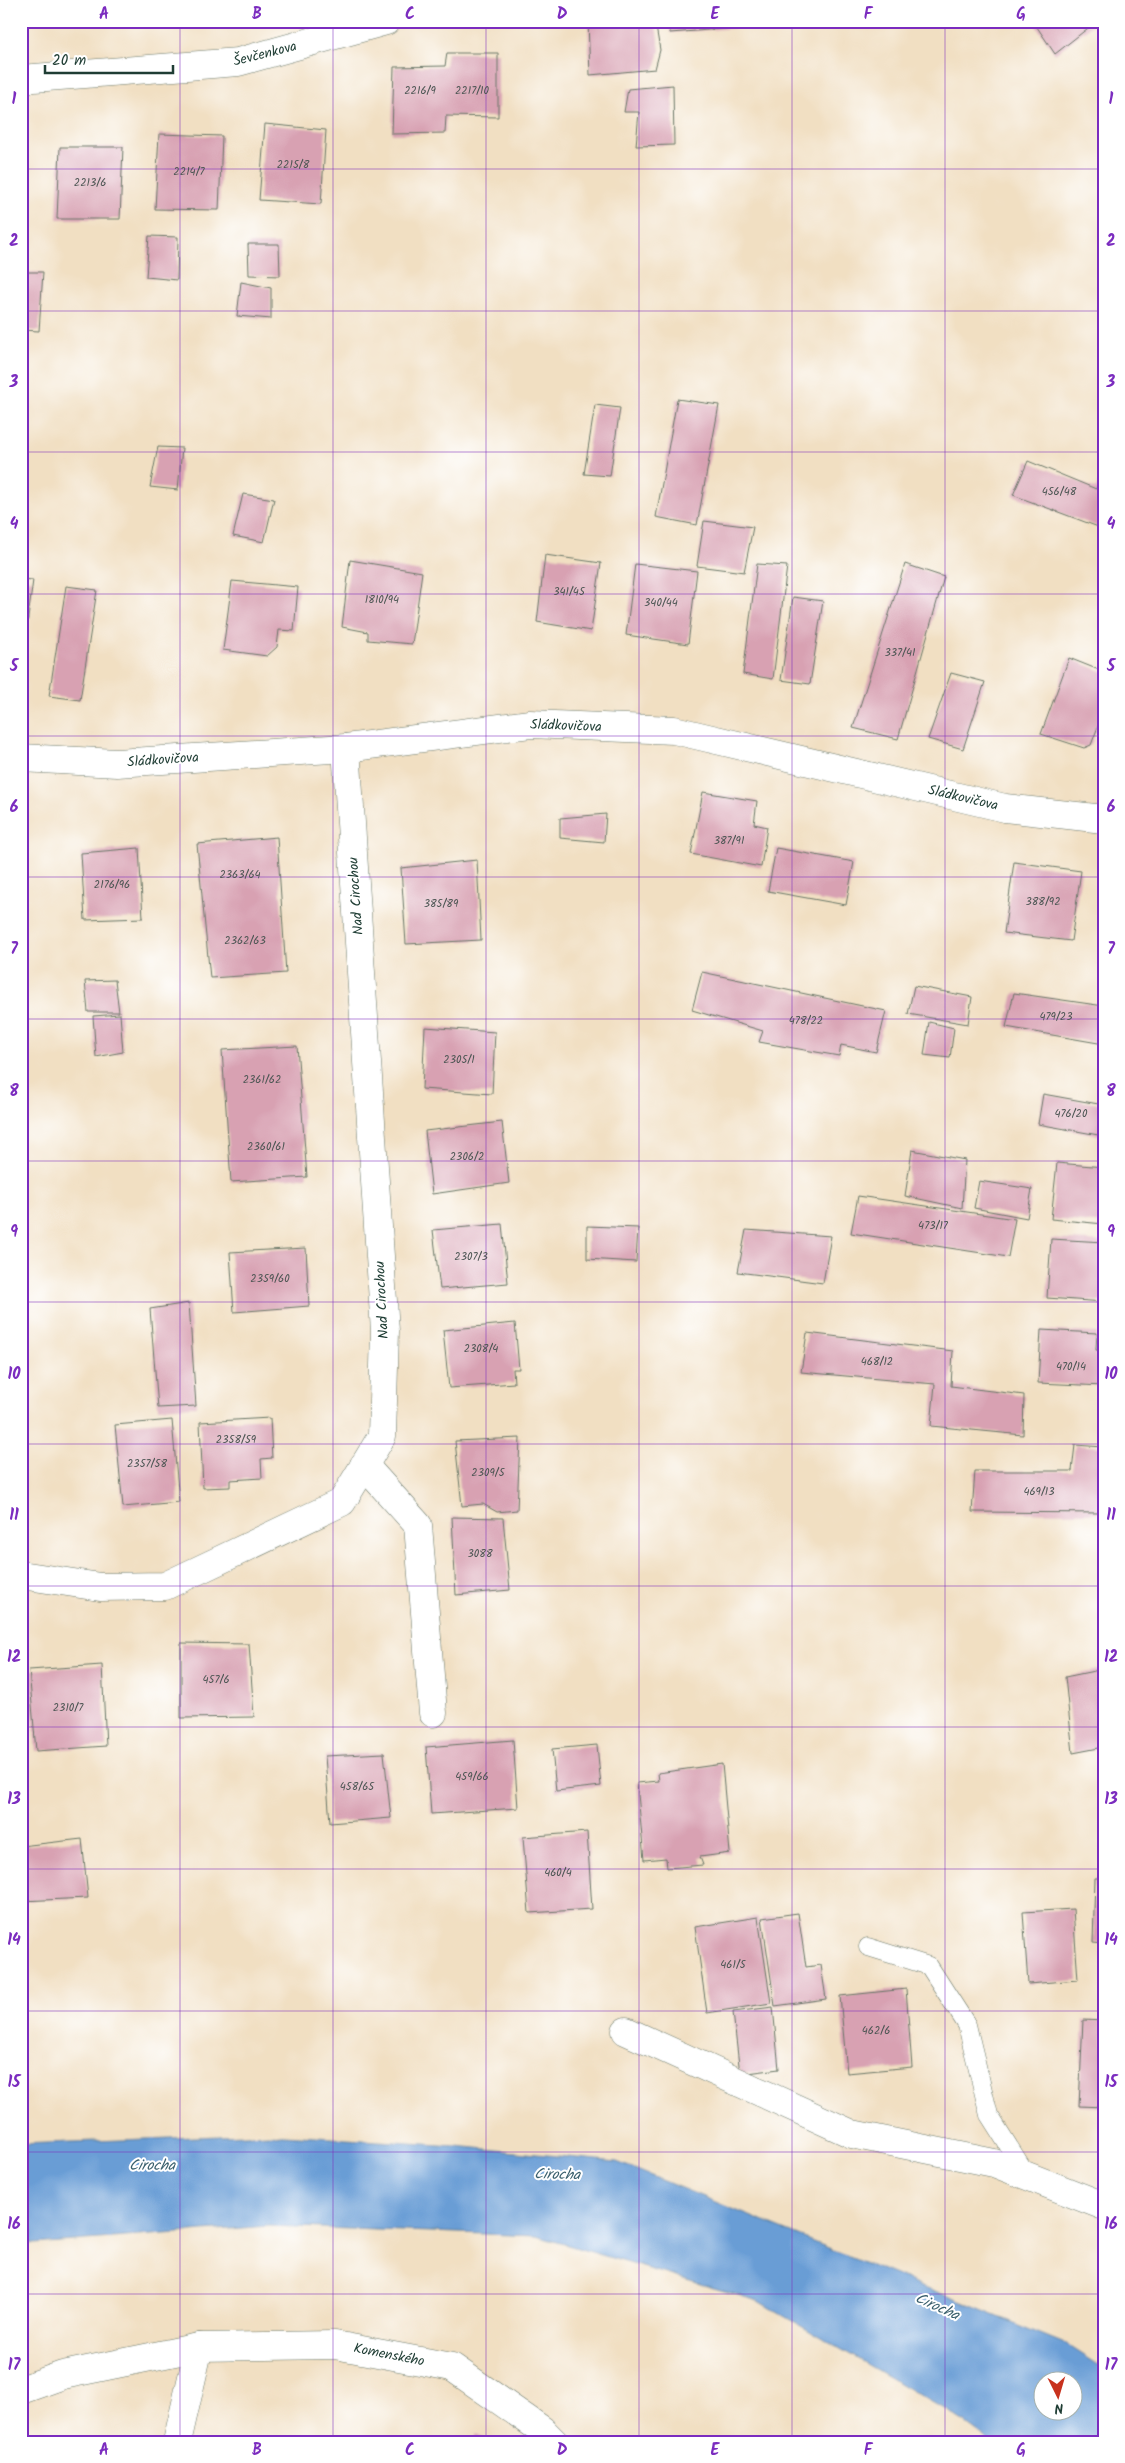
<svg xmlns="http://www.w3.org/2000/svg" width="1125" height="2463" viewBox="0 0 1125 2463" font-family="Kalam,sans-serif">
<rect width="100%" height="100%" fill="#fff"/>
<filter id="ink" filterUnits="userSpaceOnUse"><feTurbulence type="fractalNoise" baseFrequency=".02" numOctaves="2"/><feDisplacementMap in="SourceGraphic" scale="10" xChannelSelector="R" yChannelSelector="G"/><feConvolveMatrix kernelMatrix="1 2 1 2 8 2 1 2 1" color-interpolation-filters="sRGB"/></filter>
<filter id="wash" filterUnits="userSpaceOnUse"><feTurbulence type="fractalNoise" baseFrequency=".0096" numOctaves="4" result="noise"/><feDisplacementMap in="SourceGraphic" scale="20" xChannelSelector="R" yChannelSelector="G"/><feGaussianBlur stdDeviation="1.12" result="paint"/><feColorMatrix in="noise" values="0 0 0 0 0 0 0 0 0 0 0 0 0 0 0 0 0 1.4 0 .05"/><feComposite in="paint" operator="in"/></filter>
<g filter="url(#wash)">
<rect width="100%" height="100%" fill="#f1dfc2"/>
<path fill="#699dd5" stroke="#446d84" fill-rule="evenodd" d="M269,2134L456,2146L617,2162L1065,2344L1104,2369V2442H991L954,2415L758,2301L537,2236L269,2226L21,2245V2144ZM1042,2380H1072V2410H1042Z"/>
<g id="blocks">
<g fill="#d8a1b2">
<polygon points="588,21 655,21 660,50 655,69 590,75"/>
<polygon points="669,21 736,21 735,28 670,33"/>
<polygon points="1033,21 1097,21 1055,54"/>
<polygon points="447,53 498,53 498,117 446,116 445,133 392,134 394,67 445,66"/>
<polygon points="673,85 674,145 636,146 639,112 624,112 628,89"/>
<polygon points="265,124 326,130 321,204 259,200"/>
<polygon points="159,134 222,136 219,210 155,209"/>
<polygon points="60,147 123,147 120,219 57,219"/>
<rect x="21" y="154" width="6" height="62"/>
<polygon points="149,236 178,237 177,280 146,277"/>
<polygon points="248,244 279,244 280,276 249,275"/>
<polygon points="21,272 43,272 39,331 21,330"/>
<polygon points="241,282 271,288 271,319 237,316"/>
<polygon points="677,399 719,405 697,525 656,517"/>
<polygon points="595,405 620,408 610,476 584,474"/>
<polygon points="158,447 182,448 178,490 150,487"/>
<polygon points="1028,461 1096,489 1104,469 1104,520 1101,528 1013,495"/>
<polygon points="243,494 274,499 264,542 233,536"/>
<polygon points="704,521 753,527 744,572 697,566"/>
<polygon points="545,555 601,563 591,631 537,622"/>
<polygon points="350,560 422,572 412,644 368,640 368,632 342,627"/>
<polygon points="635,564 697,571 688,644 626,635"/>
<polygon points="757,564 787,566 773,679 743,674"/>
<polygon points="905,564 944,577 898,739 853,728"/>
<polygon points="21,579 33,580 22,664 21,664"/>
<polygon points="232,581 298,587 294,631 279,630 277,647 267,656 223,650"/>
<polygon points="66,586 97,590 80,700 49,696"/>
<polygon points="793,597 823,601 810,684 781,680"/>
<polygon points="1069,658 1104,672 1104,711 1091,745 1084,748 1041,734"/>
<polygon points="951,673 985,682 963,749 928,739"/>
<polygon points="703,792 757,801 754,824 767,827 761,867 691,854"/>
<polygon points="606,814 604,842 560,838 560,818"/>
<polygon points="21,819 24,819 26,841 21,841"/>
<polygon points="277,837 286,973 210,978 197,844"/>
<polygon points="139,848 143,918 85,920 81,853"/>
<polygon points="776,848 854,862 846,905 768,891"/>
<polygon points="477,860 481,940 406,944 401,868"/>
<polygon points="1014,862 1081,871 1071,941 1004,933"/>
<polygon points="702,972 886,1011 876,1052 841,1045 839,1056 759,1042 763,1031 692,1010"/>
<polygon points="115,980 119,1012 88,1012 85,981"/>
<polygon points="914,986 972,997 968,1024 908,1014"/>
<polygon points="1014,993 1104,1006 1104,1044 1006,1027"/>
<polygon points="120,1014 123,1052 96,1057 93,1016"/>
<polygon points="929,1022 954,1028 950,1058 924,1055"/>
<polygon points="425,1027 495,1032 492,1094 422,1089"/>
<polygon points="297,1046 307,1177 231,1182 222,1050"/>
<polygon points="1043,1094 1104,1105 1104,1136 1038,1124"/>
<polygon points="502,1122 509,1183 432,1194 425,1131"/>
<polygon points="912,1150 965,1160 962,1208 905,1196"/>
<polygon points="1057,1163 1104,1167 1104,1224 1051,1219"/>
<polygon points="979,1181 1032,1189 1027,1218 974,1208"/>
<polygon points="858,1196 1015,1219 1008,1257 851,1233"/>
<polygon points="502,1224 508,1283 440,1289 433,1230"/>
<polygon points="587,1226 638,1228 636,1262 587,1259"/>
<polygon points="746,1230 831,1236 823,1283 738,1272"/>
<polygon points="1051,1239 1104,1242 1104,1302 1047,1298"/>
<polygon points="306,1248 309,1306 234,1312 230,1252"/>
<polygon points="189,1303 196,1406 158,1408 150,1309"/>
<polygon points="515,1323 519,1369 513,1369 514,1383 449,1388 443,1330"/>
<polygon points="1041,1330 1097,1333 1096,1350 1104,1351 1104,1386 1038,1383"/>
<polygon points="807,1333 953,1351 951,1386 1024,1395 1023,1435 931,1426 935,1384 801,1372"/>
<polygon points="270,1418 272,1458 261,1459 262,1478 230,1480 230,1487 203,1488 200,1422"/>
<polygon points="172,1420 179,1502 123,1507 115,1425"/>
<polygon points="520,1438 517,1510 497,1512 483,1504 462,1506 455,1441"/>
<polygon points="1075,1445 1104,1447 1104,1513 972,1512 975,1471 1072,1471"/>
<polygon points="452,1517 503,1518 510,1590 456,1595"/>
<polygon points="181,1643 249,1644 254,1717 181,1718"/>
<polygon points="102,1665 106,1746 36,1751 29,1670"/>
<polygon points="1104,1669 1104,1747 1073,1753 1065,1677"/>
<polygon points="513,1740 518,1808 431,1814 426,1747"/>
<polygon points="597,1745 601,1786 556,1791 552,1749"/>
<polygon points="384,1753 391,1818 330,1823 325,1756"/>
<polygon points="722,1764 730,1853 700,1857 703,1865 667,1868 666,1858 644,1860 637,1783 659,1781 658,1773"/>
<polygon points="587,1832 592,1909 529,1913 523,1837"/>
<polygon points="82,1839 88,1898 21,1901 21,1846"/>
<polygon points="1102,1862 1104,1863 1104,1944 1093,1943 1095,1878 1101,1878"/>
<polygon points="1073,1909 1078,1980 1028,1984 1023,1912"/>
<polygon points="798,1913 806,1967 821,1965 826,1999 775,2006 762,1918"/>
<polygon points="758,1917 771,2003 707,2013 695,1927"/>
<polygon points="906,1989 912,2067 847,2073 840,1996"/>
<polygon points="773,2007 779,2069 740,2074 733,2012"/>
<polygon points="1083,2020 1104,2021 1104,2107 1079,2106"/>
<polygon points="476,2434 494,2442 472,2442"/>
</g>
</g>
</g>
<g filter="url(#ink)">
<use href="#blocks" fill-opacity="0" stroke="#687666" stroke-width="1"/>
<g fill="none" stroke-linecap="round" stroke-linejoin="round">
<g stroke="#687666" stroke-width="19">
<polyline id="service" points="868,1947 929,1966 967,2025 989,2115 1027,2175"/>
</g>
<g stroke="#687666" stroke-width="29">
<g id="minor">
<polyline points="21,79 238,62 386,21"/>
<polyline points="21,758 117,763 346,748 530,724 674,730 1005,808 1104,819"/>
<polyline points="364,1465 418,1525 433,1713"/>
<polyline points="21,1575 100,1587 165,1586 342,1502 382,1436 385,1331 346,748"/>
<polyline points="626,2031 852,2134 994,2163 1104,2206"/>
<polyline points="21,2390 63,2375 199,2347 335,2345 452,2367 542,2430 554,2442"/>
<polyline points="177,2442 199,2347"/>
</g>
</g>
<use href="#service" stroke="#fff" stroke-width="18"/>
<use href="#minor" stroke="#fff" stroke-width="28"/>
</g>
</g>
<path fill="none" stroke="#7b2cbf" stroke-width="1" stroke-opacity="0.55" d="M180,21V2442M333,21V2442M486,21V2442M639,21V2442M792,21V2442M945,21V2442M21,169H1104M21,311H1104M21,452H1104M21,594H1104M21,736H1104M21,877H1104M21,1019H1104M21,1161H1104M21,1302H1104M21,1444H1104M21,1586H1104M21,1727H1104M21,1869H1104M21,2011H1104M21,2152H1104M21,2294H1104"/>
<g text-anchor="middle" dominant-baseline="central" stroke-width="4" stroke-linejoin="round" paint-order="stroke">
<g font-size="11" fill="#4d5654">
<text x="420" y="91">2216/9</text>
<text x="472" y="91">2217/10</text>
<text x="293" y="165">2215/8</text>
<text x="189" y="172">2214/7</text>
<text x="90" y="183">2213/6</text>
<text x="1059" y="492">456/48</text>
<text x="569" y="592">341/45</text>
<text x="382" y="600">1810/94</text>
<text x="661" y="603">340/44</text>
<text x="900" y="653">337/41</text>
<text x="729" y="841">387/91</text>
<text x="240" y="875">2363/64</text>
<text x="112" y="885">2176/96</text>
<text x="1043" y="902">388/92</text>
<text x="441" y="904">385/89</text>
<text x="245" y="941">2362/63</text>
<text x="1056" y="1017">479/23</text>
<text x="806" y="1021">478/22</text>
<text x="459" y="1060">2305/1</text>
<text x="262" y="1080">2361/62</text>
<text x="1071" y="1114">476/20</text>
<text x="266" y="1147">2360/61</text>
<text x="467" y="1157">2306/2</text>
<text x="933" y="1226">473/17</text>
<text x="471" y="1257">2307/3</text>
<text x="270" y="1279">2359/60</text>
<text x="481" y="1349">2308/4</text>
<text x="877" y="1362">468/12</text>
<text x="1071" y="1367">470/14</text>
<text x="236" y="1440">2358/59</text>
<text x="147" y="1464">2357/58</text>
<text x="488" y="1473">2309/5</text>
<text x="1039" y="1492">469/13</text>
<text x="480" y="1554">3088</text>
<text x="216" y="1680">457/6</text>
<text x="68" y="1708">2310/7</text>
<text x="472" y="1777">459/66</text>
<text x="357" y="1787">458/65</text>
<text x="558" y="1873">460/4</text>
<text x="733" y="1965">461/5</text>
<text x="876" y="2031">462/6</text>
</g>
<g font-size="14" fill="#1f3d34" stroke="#fff">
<text transform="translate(265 54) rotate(-14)">Ševčenkova</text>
<text transform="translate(566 726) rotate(2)">Sládkovičova</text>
<text transform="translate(163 760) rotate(-4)">Sládkovičova</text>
<text transform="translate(963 798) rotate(13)">Sládkovičova</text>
<text transform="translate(356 896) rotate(-94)">Nad Cirochou</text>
<text transform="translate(382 1300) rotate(-93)">Nad Cirochou</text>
<text transform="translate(389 2355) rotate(11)">Komenského</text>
</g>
<g font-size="15" font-style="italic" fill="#395f6c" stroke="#fff">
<text x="152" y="2166">Cirocha</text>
<text transform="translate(557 2175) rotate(1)">Cirocha</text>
<text transform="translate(937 2307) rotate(24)">Cirocha</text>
</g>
</g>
<rect width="1125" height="2463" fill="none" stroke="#fff" stroke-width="55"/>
<g transform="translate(1058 2396) rotate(175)"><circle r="24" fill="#ffffff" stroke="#a5b1ae"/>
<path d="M0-4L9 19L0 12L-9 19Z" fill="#c8321e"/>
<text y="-8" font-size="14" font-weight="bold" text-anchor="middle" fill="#1f3d34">N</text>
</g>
<path d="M45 65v8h128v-8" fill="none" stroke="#1f3d34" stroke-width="2.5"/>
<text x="52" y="65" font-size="15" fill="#1f3d34" stroke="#ffffff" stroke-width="4" paint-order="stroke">20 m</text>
<rect x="28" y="28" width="1070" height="2408" fill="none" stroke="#7b2cbf" stroke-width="2"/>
<g font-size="16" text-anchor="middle" font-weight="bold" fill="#7b2cbf">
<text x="104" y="19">A</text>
<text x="257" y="19">B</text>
<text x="410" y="19">C</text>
<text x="562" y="19">D</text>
<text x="715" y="19">E</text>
<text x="868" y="19">F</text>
<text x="1021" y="19">G</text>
<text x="14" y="104">1</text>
<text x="1111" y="104">1</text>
<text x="14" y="246">2</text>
<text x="1111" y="246">2</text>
<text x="14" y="387">3</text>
<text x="1111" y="387">3</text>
<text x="14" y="529">4</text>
<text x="1111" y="529">4</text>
<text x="14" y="671">5</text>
<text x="1111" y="671">5</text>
<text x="14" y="812">6</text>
<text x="1111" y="812">6</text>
<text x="14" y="954">7</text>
<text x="1111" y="954">7</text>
<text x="14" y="1096">8</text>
<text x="1111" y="1096">8</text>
<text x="14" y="1237">9</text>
<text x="1111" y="1237">9</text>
<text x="14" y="1379">10</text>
<text x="1111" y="1379">10</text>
<text x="14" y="1520">11</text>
<text x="1111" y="1520">11</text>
<text x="14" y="1662">12</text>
<text x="1111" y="1662">12</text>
<text x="14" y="1804">13</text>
<text x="1111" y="1804">13</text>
<text x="14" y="1945">14</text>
<text x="1111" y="1945">14</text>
<text x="14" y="2087">15</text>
<text x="1111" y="2087">15</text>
<text x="14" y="2229">16</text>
<text x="1111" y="2229">16</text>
<text x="14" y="2370">17</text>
<text x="1111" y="2370">17</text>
<text x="104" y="2455">A</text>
<text x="257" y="2455">B</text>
<text x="410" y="2455">C</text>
<text x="562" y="2455">D</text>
<text x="715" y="2455">E</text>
<text x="868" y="2455">F</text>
<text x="1021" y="2455">G</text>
</g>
</svg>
